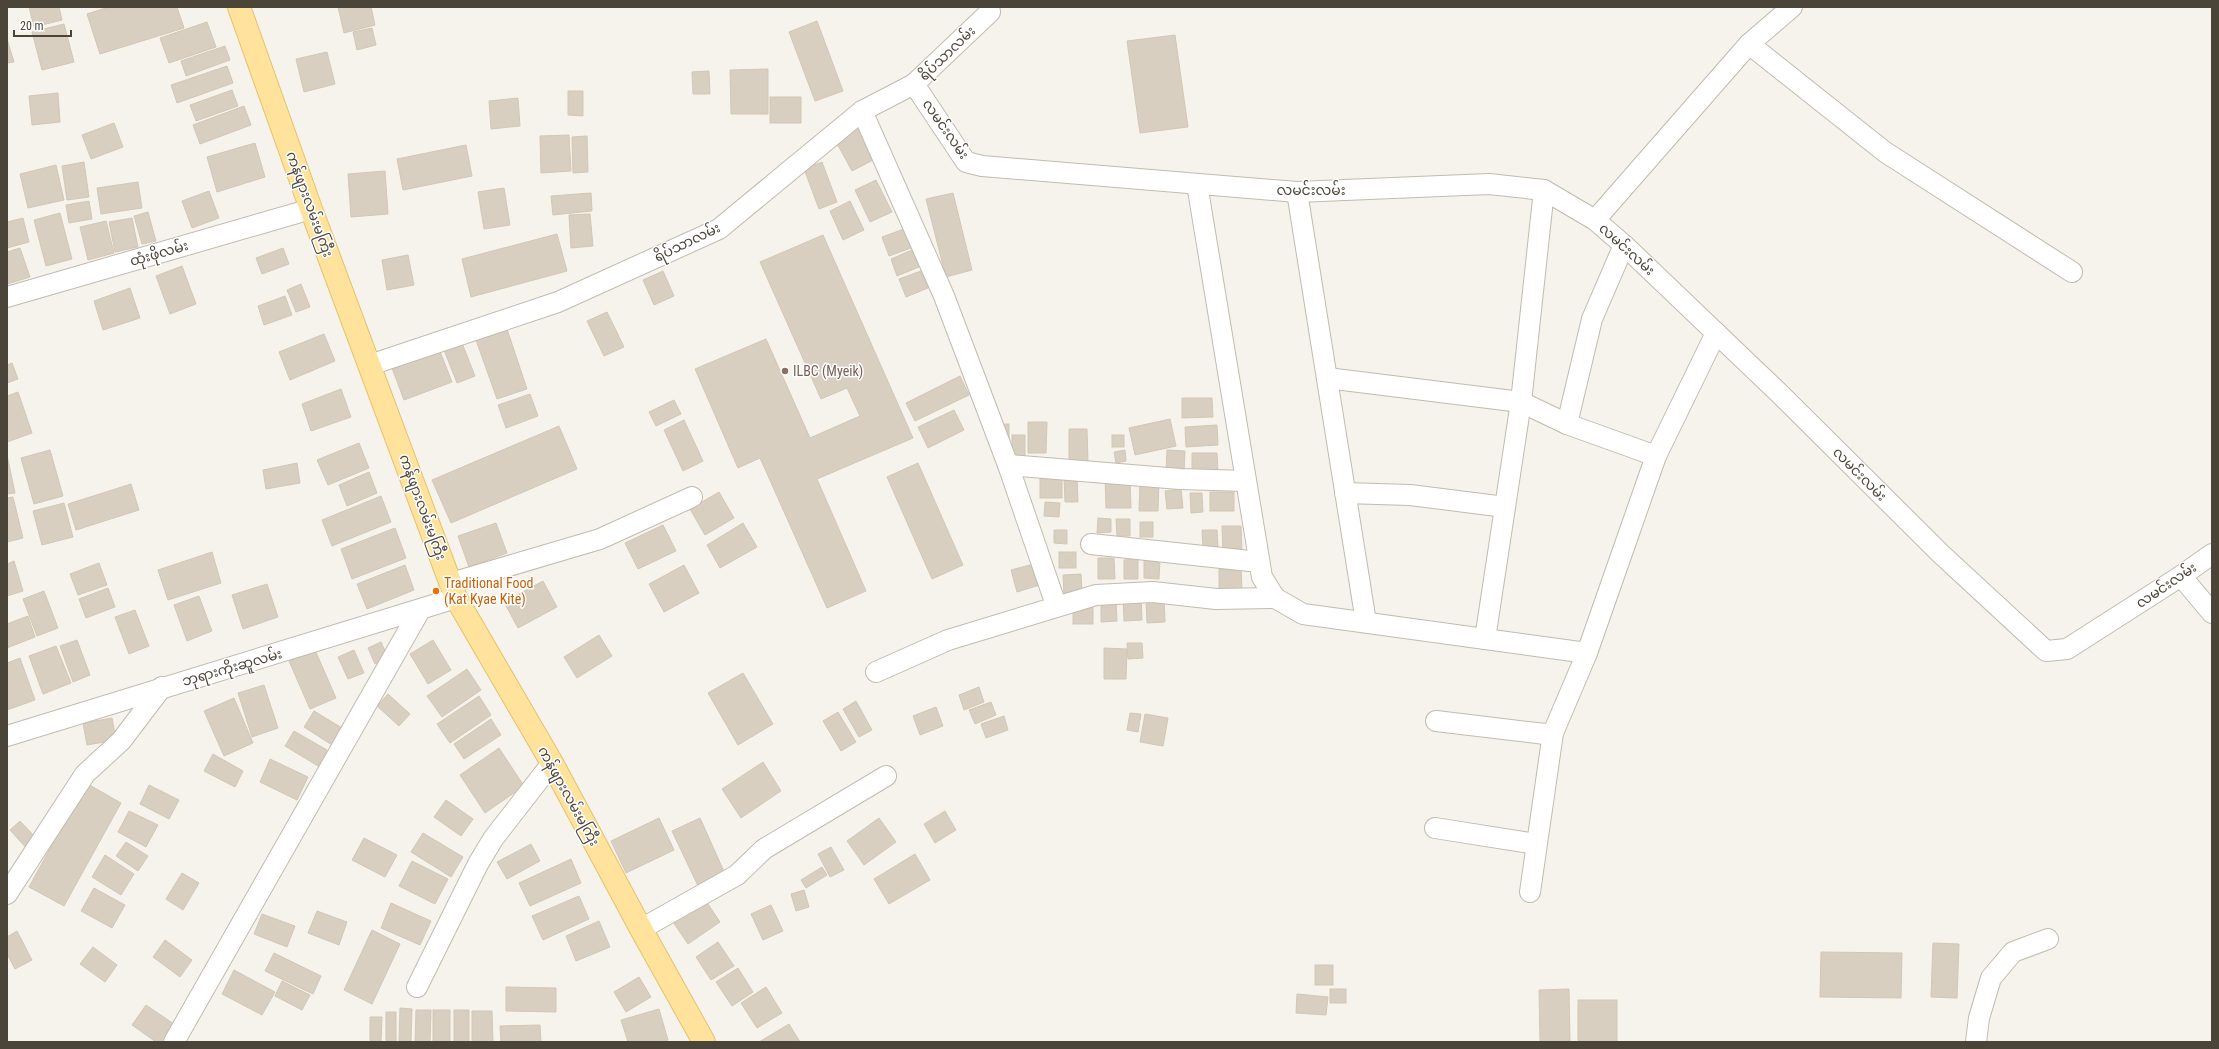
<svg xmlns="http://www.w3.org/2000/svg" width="2219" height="1049" viewBox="0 0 2219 1049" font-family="'Roboto Condensed','Noto Sans Myanmar',sans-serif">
<rect width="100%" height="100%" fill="#f6f3ec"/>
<g fill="#d8cfc1" stroke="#d3c7b4">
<polygon points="29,7 59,7 62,20 34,27"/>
<polygon points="109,7 177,7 184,28 100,54 87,14"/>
<polygon points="338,7 371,7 375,25 344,33"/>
<polygon points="817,21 843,91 815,101 789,32"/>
<polygon points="207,22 216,47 169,63 160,38"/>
<polygon points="64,24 74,62 42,70 32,32"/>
<polygon points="372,28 376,45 357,50 353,32"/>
<polygon points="1175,35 1188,127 1140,133 1127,41"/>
<polygon points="7,39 14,62 7,63"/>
<polygon points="225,46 230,60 186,76 181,61"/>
<polygon points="327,52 335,84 304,92 296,59"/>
<polygon points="227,66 233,83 177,103 171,85"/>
<polygon points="768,69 768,114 731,114 730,70"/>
<polygon points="709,71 710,94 693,94 692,72"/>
<polygon points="232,90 238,106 196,121 190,105"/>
<polygon points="568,91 583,91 583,116 568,115"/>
<polygon points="58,93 60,122 32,125 29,96"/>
<rect x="770" y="97" width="31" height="26"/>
<polygon points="518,98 520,126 491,129 489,101"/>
<polygon points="244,106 251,125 200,144 193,125"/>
<polygon points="114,123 123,147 91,159 82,135"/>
<polygon points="857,125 875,159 852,171 834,138"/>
<polygon points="569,135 571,171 541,173 540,136"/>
<polygon points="587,136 588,172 573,173 572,137"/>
<polygon points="255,143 265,177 217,192 207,157"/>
<polygon points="466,145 472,176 403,190 397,159"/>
<polygon points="84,162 89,197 67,200 62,166"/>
<polygon points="822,162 837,202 819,209 804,169"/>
<polygon points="56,165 64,200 28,208 20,174"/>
<polygon points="385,171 388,214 351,217 348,174"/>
<polygon points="876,180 892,212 870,222 855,190"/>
<polygon points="138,182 142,208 101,214 97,188"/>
<polygon points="504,188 510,225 484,229 478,192"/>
<polygon points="209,191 219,218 192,228 182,201"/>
<polygon points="591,193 592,211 553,215 551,196"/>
<polygon points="953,193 972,270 946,277 926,199"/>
<polygon points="89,201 92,219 69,223 66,205"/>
<polygon points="850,201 864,230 843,240 830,211"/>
<polygon points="148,212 156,241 142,244 134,216"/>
<polygon points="60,213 72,259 46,266 34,220"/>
<polygon points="590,214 593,246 571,248 569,215"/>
<polygon points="23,218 29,242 7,248 7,222"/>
<polygon points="132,218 138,247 115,252 109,222"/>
<polygon points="106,221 114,253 88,260 80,227"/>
<polygon points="904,229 911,248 889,256 882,237"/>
<polygon points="557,234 567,271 471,297 462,259"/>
<polygon points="823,235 913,438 817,479 866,591 827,608 760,458 738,468 695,369 766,339 810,438 860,416 847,388 821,399 760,262"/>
<polygon points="20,248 30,277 7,284 7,252"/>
<polygon points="283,248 289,264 262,274 256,258"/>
<polygon points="912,250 919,267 897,276 891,259"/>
<polygon points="408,255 414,285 387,290 382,260"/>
<polygon points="182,266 196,304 170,314 156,276"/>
<polygon points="663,271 674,296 654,305 643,280"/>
<polygon points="921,271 928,288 906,297 899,279"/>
<polygon points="301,284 310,307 296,312 287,290"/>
<polygon points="130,288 140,318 103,330 94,301"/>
<polygon points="285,296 292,315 264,325 258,306"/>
<polygon points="607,312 624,347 604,356 587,321"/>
<polygon points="507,329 527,389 497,399 476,340"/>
<polygon points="324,334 335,361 290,380 279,352"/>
<polygon points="462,343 475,376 457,383 444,350"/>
<polygon points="439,349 452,382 404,400 392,368"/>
<polygon points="12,363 18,379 7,383 7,365"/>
<polygon points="960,376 969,395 915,421 906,403"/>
<polygon points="341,389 351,417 311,431 302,404"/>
<polygon points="18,392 32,433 7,442 7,396"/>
<polygon points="530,394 538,416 506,428 498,405"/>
<polygon points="1182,398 1212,398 1213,417 1182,418"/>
<polygon points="674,400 681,414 656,426 649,412"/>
<polygon points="954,410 964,430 928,448 918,427"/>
<polygon points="1170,419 1176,446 1135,455 1129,428"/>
<polygon points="684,420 703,461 683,471 664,430"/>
<polygon points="1028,422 1047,422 1046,453 1028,453"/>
<rect x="1000" y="424" width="9" height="16"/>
<polygon points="1217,425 1218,445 1186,447 1185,427"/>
<polygon points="559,426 577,469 451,523 432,480"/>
<polygon points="1069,429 1087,429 1088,463 1069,463"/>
<rect x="1012" y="435" width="13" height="23"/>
<rect x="1112" y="435" width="12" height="12"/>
<polygon points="359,443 369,468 328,485 317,460"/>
<polygon points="50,450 63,496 34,504 21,458"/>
<polygon points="1125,450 1126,461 1116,463 1114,452"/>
<polygon points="1167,450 1185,451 1184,473 1166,473"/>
<polygon points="1192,453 1217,453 1218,471 1192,471"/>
<polygon points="7,455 15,493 7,494"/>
<polygon points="297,463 300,483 266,489 263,470"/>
<polygon points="918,463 963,565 932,579 887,477"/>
<polygon points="369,472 377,493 347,506 339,485"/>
<rect x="1040" y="474" width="22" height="24"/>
<polygon points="1064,477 1077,477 1078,502 1065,502"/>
<polygon points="1105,477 1130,477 1131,508 1106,508"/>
<polygon points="1140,481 1159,482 1158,511 1139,511"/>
<polygon points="131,484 139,510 76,530 68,504"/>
<polygon points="1181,489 1183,508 1167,509 1165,491"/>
<polygon points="719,492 734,518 705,535 690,509"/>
<rect x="1210" y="492" width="24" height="19"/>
<polygon points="1190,493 1202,493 1203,512 1191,513"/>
<polygon points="381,496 391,522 332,546 322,520"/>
<polygon points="13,497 23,538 7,542 7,498"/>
<polygon points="1045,502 1060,503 1059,517 1044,516"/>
<polygon points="64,503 73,537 42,545 33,511"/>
<polygon points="1098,518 1111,519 1111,532 1097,533"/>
<polygon points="1116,519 1130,519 1130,536 1117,536"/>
<rect x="1140" y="522" width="13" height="15"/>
<polygon points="496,523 507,553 469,567 458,536"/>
<polygon points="743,523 757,547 720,568 707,545"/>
<polygon points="663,525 676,551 638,569 625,543"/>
<polygon points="1222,526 1241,526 1242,553 1223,553"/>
<polygon points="395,528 406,558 352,579 341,549"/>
<polygon points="1054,530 1067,530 1067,544 1054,543"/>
<polygon points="1202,530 1217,530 1218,547 1203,548"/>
<polygon points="212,552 221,583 168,600 158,570"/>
<rect x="1059" y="552" width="17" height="16"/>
<polygon points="1098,558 1114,558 1115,579 1098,579"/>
<polygon points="1138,559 1138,579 1124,579 1124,560"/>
<polygon points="1144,559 1160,560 1159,579 1144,578"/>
<polygon points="14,561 23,591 7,596 7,564"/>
<polygon points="99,563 107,585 78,595 70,574"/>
<polygon points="1037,563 1043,584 1017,592 1011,570"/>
<polygon points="405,565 414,590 367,609 357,584"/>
<polygon points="684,565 699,593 664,612 649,584"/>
<polygon points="1241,568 1242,591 1219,592 1219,569"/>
<polygon points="1081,574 1082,593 1064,595 1063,575"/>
<polygon points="543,581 557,607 518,628 504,602"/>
<polygon points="267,584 278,617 243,629 232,595"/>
<polygon points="108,588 115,607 86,618 79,599"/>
<polygon points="44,591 58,628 37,636 23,599"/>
<polygon points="1141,595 1142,620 1124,621 1123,596"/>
<polygon points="199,596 212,631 187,641 174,605"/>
<polygon points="1164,598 1165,622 1147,623 1146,599"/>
<polygon points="1116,601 1117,621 1101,622 1101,602"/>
<rect x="1073" y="602" width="20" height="22"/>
<polygon points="135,610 149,646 129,654 115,617"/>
<polygon points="28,616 35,637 7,648 7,624"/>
<polygon points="599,635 612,656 577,678 564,657"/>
<polygon points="77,640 90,675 73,682 60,646"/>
<polygon points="433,640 451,670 428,684 410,654"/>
<polygon points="381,642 388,658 375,664 368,648"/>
<polygon points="1127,643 1142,643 1143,658 1128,659"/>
<polygon points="56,646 71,683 43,694 29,656"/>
<polygon points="1104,648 1127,649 1126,679 1104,679"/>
<polygon points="315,650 336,698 310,709 289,661"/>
<polygon points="354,650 364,673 348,679 338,657"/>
<polygon points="20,658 35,700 7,710 7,663"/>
<polygon points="467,669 481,690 442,717 427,696"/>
<polygon points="743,673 773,724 738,745 708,693"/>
<polygon points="264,685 278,728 252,737 238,693"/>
<polygon points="979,687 984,702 964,710 959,695"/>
<polygon points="388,694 410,714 399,726 377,706"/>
<polygon points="479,696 491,715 450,743 437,724"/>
<polygon points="234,698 253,743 224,756 204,711"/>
<polygon points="856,701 872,730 859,737 843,709"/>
<polygon points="991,702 996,715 975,724 969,710"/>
<polygon points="936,707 943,726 920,735 913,716"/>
<polygon points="314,711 342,728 332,745 304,727"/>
<polygon points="838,712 856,742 841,751 823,721"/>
<polygon points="1130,713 1141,714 1138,732 1127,730"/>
<polygon points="1145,714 1168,718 1163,746 1140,742"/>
<polygon points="1004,716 1008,730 986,738 981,724"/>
<polygon points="112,718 116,740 87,745 83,723"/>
<polygon points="491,719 501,735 464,759 454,744"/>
<polygon points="294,731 327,750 318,766 285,746"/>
<polygon points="499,748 524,786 485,813 460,775"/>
<polygon points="213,754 243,771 235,787 204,771"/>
<polygon points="270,759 308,777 297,800 260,782"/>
<polygon points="763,762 781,791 741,818 722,789"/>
<polygon points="86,783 121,803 64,906 29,887"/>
<polygon points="149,785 179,800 169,819 140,804"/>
<polygon points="446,800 473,819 461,836 434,817"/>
<polygon points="129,811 158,825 146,847 118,832"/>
<polygon points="945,811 956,830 935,843 924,824"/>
<polygon points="659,818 674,850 626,873 611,841"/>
<polygon points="700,818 726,876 699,888 672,831"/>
<polygon points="879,818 896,842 864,865 847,841"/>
<polygon points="20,821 39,841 29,851 10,830"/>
<polygon points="423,833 463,857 451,877 411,852"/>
<polygon points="364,838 397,855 385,877 352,860"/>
<polygon points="126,842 148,856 138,871 116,856"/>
<polygon points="531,844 540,861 507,879 497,862"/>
<polygon points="831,847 844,870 830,877 818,854"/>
<polygon points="915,854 930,880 889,904 874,879"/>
<polygon points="105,855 134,874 121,895 92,877"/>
<polygon points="571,859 581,883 530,906 519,883"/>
<polygon points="412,861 448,879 435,904 399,886"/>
<polygon points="822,867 827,875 806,888 801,880"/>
<polygon points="182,873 199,883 183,910 166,899"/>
<polygon points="94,888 125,905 112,928 81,911"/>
<polygon points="804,890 809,907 796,911 791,894"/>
<polygon points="579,896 589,919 543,940 532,916"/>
<polygon points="706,901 720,922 688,944 673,922"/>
<polygon points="391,903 431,921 420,945 381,928"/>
<polygon points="771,905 783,931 763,940 751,914"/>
<polygon points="317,911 347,922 339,945 308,933"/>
<polygon points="262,914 295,926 287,947 254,934"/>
<polygon points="599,921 610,947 576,961 566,936"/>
<polygon points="372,930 400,944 372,1004 344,990"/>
<polygon points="17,931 32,960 15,969 7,954 7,937"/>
<polygon points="165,940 192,960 180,977 153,957"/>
<polygon points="718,942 734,966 711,980 696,957"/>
<polygon points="1933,943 1959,944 1957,998 1931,997"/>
<polygon points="93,947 117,965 105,982 80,964"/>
<polygon points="1821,952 1902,953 1901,998 1820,997"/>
<polygon points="274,953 321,976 313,994 265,971"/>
<rect x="1315" y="965" width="18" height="20"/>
<polygon points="738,968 753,992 732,1006 716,982"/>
<polygon points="234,970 275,992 262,1015 222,994"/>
<polygon points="639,977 651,997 626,1012 614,992"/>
<polygon points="282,981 310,995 302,1010 275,996"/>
<polygon points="506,987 556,988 556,1012 506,1011"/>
<polygon points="766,987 782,1013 757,1028 741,1003"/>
<rect x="1330" y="989" width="16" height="14"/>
<polygon points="1569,989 1570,1042 1540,1042 1539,990"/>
<polygon points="1297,994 1328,997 1326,1015 1296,1013"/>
<rect x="1578" y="1000" width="39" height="42"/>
<polygon points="146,1005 174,1024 161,1042 156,1042 132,1025"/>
<polygon points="400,1008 412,1009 411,1042 399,1042"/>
<polygon points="659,1009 668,1040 662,1042 628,1042 621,1020"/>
<polygon points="416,1010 431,1010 430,1042 415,1042"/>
<rect x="433" y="1010" width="17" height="32"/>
<rect x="454" y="1010" width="15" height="32"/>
<polygon points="472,1011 492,1011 493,1042 472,1042"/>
<rect x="386" y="1012" width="10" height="30"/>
<polygon points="370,1017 382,1017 381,1042 370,1042"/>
<polygon points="789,1024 800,1042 759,1042"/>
<polygon points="540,1025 541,1042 501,1042 500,1026"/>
</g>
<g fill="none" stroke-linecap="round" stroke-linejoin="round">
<g stroke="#c2bbae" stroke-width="22">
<g id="minor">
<polyline points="1749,44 1885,152 2072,272"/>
<polyline points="914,84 966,162 982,166 1297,192 1489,184 1544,190 1595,220 1624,245 1779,393 1941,554 2046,651 2067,649 2181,576 2212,554"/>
<polyline points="862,111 944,296 1008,465 1056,605"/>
<polyline points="1197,184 1262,577 1275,598 1303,614 1587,653"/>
<polyline points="1297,192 1366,622"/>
<polyline points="1595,220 1749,44 1792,7"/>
<polyline points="7,297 311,209"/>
<polyline points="370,365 558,302 719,229 862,111 914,84 990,12 989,7"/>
<polyline points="1327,378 1521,402 1544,190"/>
<polyline points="1567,424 1592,319 1624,245"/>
<polyline points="1008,465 1180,479 1246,481"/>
<polyline points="1345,493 1410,495 1505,507"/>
<polyline points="1091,544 1259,562"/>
<polyline points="2181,576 2212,613"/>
<polyline points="451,583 600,539 692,497"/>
<polyline points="1485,639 1521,402 1567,424 1656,456"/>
<polyline points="876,672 948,640 1096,595 1153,592 1216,599 1275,598"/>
<polyline points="1436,721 1545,734 1553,733"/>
<polyline points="7,736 456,598"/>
<polyline points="1435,828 1536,844"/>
<polyline points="1530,892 1553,733 1587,653 1656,456 1716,333"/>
<polyline points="7,894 85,774 121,741 162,687"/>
<polyline points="641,929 737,875 764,849 886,776"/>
<polyline points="417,987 478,864 493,839 552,763"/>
<polyline points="174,1042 420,610"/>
<polyline points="1976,1042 1979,1018 1991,978 2013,952 2048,939"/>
</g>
</g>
<g stroke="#e6c16a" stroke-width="24">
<polyline id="primary" points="239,7 311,209 456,598 552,763 641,929 704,1042"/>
</g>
<use href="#minor" stroke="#fff" stroke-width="20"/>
<use href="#primary" stroke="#ffe39c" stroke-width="22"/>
</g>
<circle fill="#8d6e63" stroke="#fff" stroke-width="1.5" cx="785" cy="371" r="4"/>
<circle fill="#e8710a" stroke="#fff" stroke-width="1.5" cx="436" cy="591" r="4"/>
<g text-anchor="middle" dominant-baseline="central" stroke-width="3" stroke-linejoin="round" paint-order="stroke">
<g font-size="14" fill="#4b4439" stroke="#fff">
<text transform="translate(947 53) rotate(-44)">ရိပ်သာလမ်း</text>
<text transform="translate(946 129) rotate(55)">လမင်းလမ်း</text>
<text x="1311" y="190">လမင်းလမ်း</text>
<text transform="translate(310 204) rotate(70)">ကန်ဖျားလမ်းမကြီး</text>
<text transform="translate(687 242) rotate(-26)">ရိပ်သာလမ်း</text>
<text transform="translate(1627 249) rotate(42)">လမင်းလမ်း</text>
<text transform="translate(159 253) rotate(-16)">ထုံးဖိုလမ်း</text>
<text transform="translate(1860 474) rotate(45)">လမင်းလမ်း</text>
<text transform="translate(423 507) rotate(70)">ကန်ဖျားလမ်းမကြီး</text>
<text transform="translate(2166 585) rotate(-34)">လမင်းလမ်း</text>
<text transform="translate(232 667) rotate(-16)">ဘုရားကိုးဆူလမ်း</text>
<text transform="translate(569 796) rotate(61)">ကန်ဖျားလမ်းမကြီး</text>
</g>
<g font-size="14" fill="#785e54" stroke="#fff" text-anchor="start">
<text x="793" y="371">ILBC (Myeik)</text>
</g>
<g font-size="14" fill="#c56008" stroke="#fff" text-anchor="start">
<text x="444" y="583">Traditional Food<tspan x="444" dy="16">(Kat Kyae Kite)</tspan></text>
</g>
</g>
<rect width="2219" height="1049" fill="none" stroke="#4b4439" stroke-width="16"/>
<path d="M14 30v6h57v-6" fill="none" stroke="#4b4439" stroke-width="2"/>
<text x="20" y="30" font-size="12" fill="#4b4439" stroke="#ffffff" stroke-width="3" paint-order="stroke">20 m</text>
</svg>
